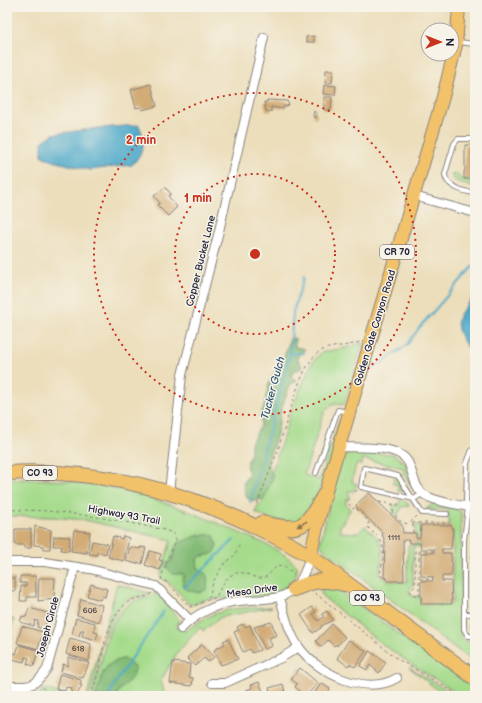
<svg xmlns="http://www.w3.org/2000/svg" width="482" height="703" viewBox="0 0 482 703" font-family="'Balsamiq Sans',sans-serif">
<rect width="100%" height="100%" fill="#f7f3e8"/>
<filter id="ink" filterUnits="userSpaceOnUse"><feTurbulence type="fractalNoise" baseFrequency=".025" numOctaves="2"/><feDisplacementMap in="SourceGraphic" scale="8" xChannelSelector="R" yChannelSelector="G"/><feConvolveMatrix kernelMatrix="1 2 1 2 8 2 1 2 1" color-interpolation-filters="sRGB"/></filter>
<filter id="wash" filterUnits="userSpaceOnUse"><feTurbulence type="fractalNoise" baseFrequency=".012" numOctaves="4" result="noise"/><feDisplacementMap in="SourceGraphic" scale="16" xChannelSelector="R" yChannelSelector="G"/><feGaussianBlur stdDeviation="0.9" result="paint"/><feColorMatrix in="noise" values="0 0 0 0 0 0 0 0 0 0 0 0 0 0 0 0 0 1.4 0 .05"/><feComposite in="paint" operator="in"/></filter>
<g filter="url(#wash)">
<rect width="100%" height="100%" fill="#ecdebb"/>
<g fill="#a5db8b" stroke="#647e63">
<polygon points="451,174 457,174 462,180 475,178 473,186 471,187 454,180"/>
<polygon points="363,342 344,405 334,404 325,410 304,475 319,480 339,421 343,422 330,465 313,504 297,523 269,519 255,512 258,505 262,503 294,403 312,363 322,352 351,347"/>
<path d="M348,452L393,454L406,464L414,491L403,473L404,468L363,459L361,465L356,464L352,482L357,484L354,491H348L350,497L345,502L350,510L340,527V532L358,533L365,526C369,531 373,533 377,537C386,547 381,563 379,574L382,578L387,579V581L407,582L408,545H415V543H420L421,547H413V584L409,591L411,596L420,597L421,604H452L453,599V531L449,525L448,510L426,509L433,504L457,509L461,512V638L475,645V663L322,548L320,544L341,457L344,458Z"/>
<polygon points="394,478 398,479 403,492 398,491 398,485 393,484"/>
<path d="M7,479C38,479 68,480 98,485C148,494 196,513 242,534C261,542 283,550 297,566C299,576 287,591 276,593C255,599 230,598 208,599C201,600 196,605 190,605L173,586L160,577L171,540L85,520L52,517L7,516Z"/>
<path d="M400,499L409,504L408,506L402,507L397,517C394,514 392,510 394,505L399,506Z"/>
<polygon points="415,525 421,525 420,538 416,538"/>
<path d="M117,584L149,593C141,598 133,595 126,601C113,612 105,634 100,650C97,663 97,686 87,696Z"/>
<polygon points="331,585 475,689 475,696 462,696 411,664 378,641 322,596 321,589 319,587"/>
<path d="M155,593L161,597L179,619L177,627L186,631C216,607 236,608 272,607L221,617L203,631L200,627L177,653L161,680L165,696H91C104,669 102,622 130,603C135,599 142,600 147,598C151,596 152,594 155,593Z"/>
<polygon points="7,619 14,619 8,640 7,640"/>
<polygon points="475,619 475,632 469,629 468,625 470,621"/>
<polygon points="409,667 456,696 445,696"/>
<polygon points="45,689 70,696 40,696 40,691"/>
</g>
<g fill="#84bb77" stroke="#536e59">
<polygon points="295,338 295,347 305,349 297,358 303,368 293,371 291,378 297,380 290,385 281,410 277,435 268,460 268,465 273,476 264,499 254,501 247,498 243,484 249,473 246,466 251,452 251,443 261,425 261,413 264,407 269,383 276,369 281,366 290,339"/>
<path d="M199,535H214L217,546L215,552C209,557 201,554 197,559L198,568C209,573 208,579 207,589L199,593L185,589L182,579L184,576L183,574H173L167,568V564L172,560L176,546L179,543Z"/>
<path d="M122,659H125L135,668C135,680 120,686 116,696H95C103,678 99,665 122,659Z"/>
</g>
<g fill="#4ba8c9" stroke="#366582">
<path d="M139,125C146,142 145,151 132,165L89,170L53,161L42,156V142L53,134L99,128Z"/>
<path d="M475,295V345L467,347C450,321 457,317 475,295Z"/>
<rect x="471" y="574" width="4" height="23"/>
</g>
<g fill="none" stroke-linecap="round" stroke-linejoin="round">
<g stroke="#4ba8c9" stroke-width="2">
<polyline points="290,354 304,353"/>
<polyline points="372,369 407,345 419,328 475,264"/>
<polyline points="250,502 290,354 293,312 304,277"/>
<polyline points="184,588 234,540"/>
<polyline points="108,696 117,680 164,611"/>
</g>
</g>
<g id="blocks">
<g fill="#d2ab74">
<polygon points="314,36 314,42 306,42 306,37"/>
<polygon points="326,70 333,70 332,83 325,83"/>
<polygon points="151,84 157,106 142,110 141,107 136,108 131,90"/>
<polygon points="324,85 336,86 335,95 323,94"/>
<polygon points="324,97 332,97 331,110 324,110"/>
<polygon points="267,100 287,101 289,105 283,107 283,109 271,107 271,112 266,111 264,102 267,102"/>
<polygon points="314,111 317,114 316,118 313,117"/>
<polygon points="465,145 475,145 475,178 472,178 472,179 464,179 464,171 465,171"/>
<polygon points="165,187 171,194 168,196 177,207 168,216 157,205 160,203 154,196"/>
<polygon points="369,493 402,525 403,533 416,533 416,538 420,538 421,525 451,525 453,530 451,549 442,549 442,553 451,553 452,571 451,576 442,576 442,581 451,581 452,604 421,604 421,581 433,581 433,577 421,576 421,553 434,553 434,549 421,549 420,543 409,543 409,540 403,540 404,581 387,581 387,578 384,578 385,542 381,531 357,508 356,505"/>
<polygon points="35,526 51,530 50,549 43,549 43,546 34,545"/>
<polygon points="15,529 31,529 31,548 24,548 24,545 15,545"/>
<polygon points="74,530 90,532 87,553 71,551"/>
<polygon points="7,532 8,532 9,548 7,548"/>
<polygon points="54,536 70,537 69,551 61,550 62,546 53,546"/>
<polygon points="113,536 122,539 123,536 129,538 124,561 108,557"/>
<polygon points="92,541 108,544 106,554 97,552 97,555 89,554"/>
<polygon points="130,547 140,549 140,547 146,548 142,564 138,562 137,564 126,561"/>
<polygon points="150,551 161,554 159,560 163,561 160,570 145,565"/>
<polygon points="20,576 36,576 36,597 27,597 27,601 20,601 21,586 26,586 26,583 20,583"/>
<rect x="7" y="578" width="8" height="13"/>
<polygon points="39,578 55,578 54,599 38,601"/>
<polygon points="91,584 107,589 105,597 102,596 100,600 87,596"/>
<polygon points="81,599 102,605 99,622 77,615"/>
<polygon points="312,607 316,612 313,614 318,621 324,617 322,614 327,611 333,620 321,626 321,628 313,633 301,615"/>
<polygon points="29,608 48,613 44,629 37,627 38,621 35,620 34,626 20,622 22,616 26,617"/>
<polygon points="76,618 95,623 94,632 98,633 96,640 82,636 84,630 81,630 79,636 72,634"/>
<polygon points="271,622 277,635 269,638 272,646 265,649 254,627"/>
<polygon points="243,624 245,627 250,625 260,650 252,653 250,649 243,652 234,632 239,630 237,627"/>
<polygon points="332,624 345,637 337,646 336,644 334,646 328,640 321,647 316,641"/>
<polygon points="22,626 43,632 38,649 17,643"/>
<polygon points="70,638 91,644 89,661 66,654"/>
<polygon points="228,639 238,659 221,665 214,650 225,644 223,641"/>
<polygon points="349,640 366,651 355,667 349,664 348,666 337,658"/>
<polygon points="202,644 214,657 209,662 204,658 195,666 187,658"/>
<polygon points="19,645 38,650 34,666 27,664 29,658 25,657 24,662 12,659 14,653 16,654"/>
<polygon points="369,651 386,662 379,673 370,665 367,670 360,666"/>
<polygon points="68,657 89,663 83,678 61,672 63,664 68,666"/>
<polygon points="173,662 190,664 189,677 193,678 192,686 170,683"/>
<polygon points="300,668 318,683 308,694 306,692 304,695 295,687 297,684 291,679"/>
<polygon points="60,674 81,680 80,685 82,685 77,695 71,694 72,688 66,687 65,691 56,689"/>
<polygon points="259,682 264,694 261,696 242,696 246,690 252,688 251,685"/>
<polygon points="321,683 330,689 327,695 330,696 313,696"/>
<polygon points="283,684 286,696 272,696 269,688"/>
<rect x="401" y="694" width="9" height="2"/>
</g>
</g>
</g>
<g filter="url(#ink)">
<use href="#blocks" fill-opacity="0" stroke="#87807b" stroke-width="1"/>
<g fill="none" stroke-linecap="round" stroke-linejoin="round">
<g stroke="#87807b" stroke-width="6">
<g id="lane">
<polyline points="458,42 475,44"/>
<path d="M475,139H458L454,144L445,174C445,186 464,192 475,193"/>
<polyline points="316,473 338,410 347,412"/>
<polyline points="422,494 414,499 361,487 364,468 398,476 422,513 447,514"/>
<polyline points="466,506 467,463 472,450 475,450"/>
<polyline points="468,507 464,540 464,629 468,636 475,636"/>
<polyline points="465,614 475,614"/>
</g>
</g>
<g stroke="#87807b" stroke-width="10">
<g id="street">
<polyline points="414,196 475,213"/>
<path d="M339,447C358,448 398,444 408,462C413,472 414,486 422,493C432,502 461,505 475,508"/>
<polyline points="169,492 182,375 219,231 264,37"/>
<polyline points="7,562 45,562 90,569 156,586 190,620"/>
<path d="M280,598C285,615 289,633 299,647C318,674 366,696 397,678"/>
<path d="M181,629C194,615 214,605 232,602C275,596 296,607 310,556"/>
<polyline points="212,683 225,683 281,658 299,647"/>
<path d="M7,686C30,686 33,689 47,669L75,567"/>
</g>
</g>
<g stroke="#87807b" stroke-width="14">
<polyline id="primary" points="310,556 325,494 443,97 456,45 459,7"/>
</g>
<g stroke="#87807b" stroke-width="16">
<g id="highway">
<path d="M7,473C115,467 218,501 310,556L475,678"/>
<path d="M262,523C304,533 304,528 325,494"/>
<path d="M294,589C314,581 322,578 344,584"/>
</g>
</g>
<g stroke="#87807b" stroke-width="1" stroke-dasharray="3 3" stroke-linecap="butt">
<path d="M357,490L347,502L353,509L355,507L369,522L367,526C370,530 374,533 378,537C387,546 382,563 380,574L382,577L387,578"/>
<polyline points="379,502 398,505 398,502"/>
<path d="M257,504C264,486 271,468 278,450C286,426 299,366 319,352C331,344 348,348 361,341"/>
<path d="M392,504C392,514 399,524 410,524"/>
<path d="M7,510C61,509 112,519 165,530L172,533L176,537V541L167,559L161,579L168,583L190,607L216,597C222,585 228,570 244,573C249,574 255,578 260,578C267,579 272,570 277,566L286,567L294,575"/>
<polyline points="417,516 410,523 449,523"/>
<polyline points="413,524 413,534"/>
<polyline points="419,551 419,596 411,594 410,591 415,586 415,551 434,551"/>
<polyline points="470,559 473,548 473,530 475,528"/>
<polyline points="420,579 433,579"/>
<polyline points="315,593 399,660 460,696"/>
<polyline points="209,598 213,582 223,565 235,555 240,543"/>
<polyline points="42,687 48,693 59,696"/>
<path d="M90,696C105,667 99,626 127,603C134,596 145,600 152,593"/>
</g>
<use href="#lane" stroke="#fff" stroke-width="4"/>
<use href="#street" stroke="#fff" stroke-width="8"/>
<use href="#primary" stroke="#f2c26a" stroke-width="12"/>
<use href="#highway" stroke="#f2c26a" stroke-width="14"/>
</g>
<defs><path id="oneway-solid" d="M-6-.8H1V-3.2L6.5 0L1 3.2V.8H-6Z"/></defs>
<use fill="#8a7252" href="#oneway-solid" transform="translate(302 524) rotate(151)"/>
</g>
<g fill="none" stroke="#c8321e" stroke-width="2" stroke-dasharray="2 4">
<circle cx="255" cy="254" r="80"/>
<circle cx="255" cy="254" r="161"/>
</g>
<g text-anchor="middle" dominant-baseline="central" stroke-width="3" stroke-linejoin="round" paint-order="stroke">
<g font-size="8" fill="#4e4449">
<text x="394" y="537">1111</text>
<text x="90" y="610">606</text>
<text x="78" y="648">618</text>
</g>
<g fill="#f7f3e8" stroke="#62616f" stroke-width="1">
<rect x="380" y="245" width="34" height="14" rx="3"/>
<rect x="23" y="466" width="34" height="14" rx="3"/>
<rect x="350" y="591" width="34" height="14" rx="3"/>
</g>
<g font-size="9" font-weight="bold" fill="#22223b">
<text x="397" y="252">CR 70</text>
<text x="40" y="473">CO 93</text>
<text x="367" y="598">CO 93</text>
</g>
<g font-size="10" fill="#22223b" stroke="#f7f3e8">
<text transform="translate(201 261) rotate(-76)">Copper Bucket Lane</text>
<text transform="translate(375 328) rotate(-73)">Golden Gate Canyon Road</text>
<text transform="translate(124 515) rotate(10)">Highway 93 Trail</text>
<text transform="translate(252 591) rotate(-8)">Mesa Drive</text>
<text transform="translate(48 627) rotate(-75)">Joseph Circle</text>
</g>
<g font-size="11" font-style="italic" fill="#325874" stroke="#f7f3e8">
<text transform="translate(273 388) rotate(-75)">Tucker Gulch</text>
</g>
</g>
<circle cx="255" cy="254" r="6" fill="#c8321e" stroke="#f7f3e8" stroke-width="2"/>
<g font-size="12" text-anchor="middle" font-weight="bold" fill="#c8321e" stroke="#f7f3e8" stroke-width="3" stroke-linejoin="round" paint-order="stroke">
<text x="141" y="144">2 min</text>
<text x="198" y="202">1 min</text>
</g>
<rect width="482" height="703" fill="none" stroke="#f7f3e8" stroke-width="24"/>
<g transform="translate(440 42) rotate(90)"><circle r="19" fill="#f7f3e8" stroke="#a29fa3"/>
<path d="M0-3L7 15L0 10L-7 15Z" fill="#c8321e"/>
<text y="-6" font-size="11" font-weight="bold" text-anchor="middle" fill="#22223b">N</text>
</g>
</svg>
